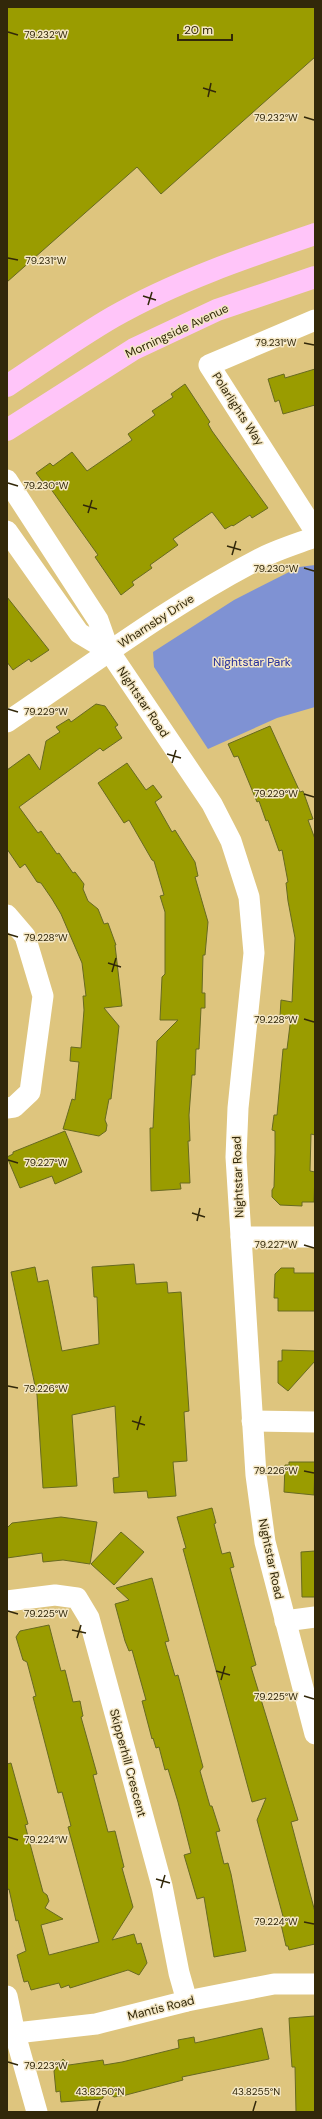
<svg xmlns="http://www.w3.org/2000/svg" width="322" height="2119" viewBox="0 0 322 2119" font-family="'DM Sans',sans-serif">
<rect width="100%" height="100%" fill="#dec57e"/>
<polygon fill="#7f92d3" points="315,565 315,707 277,718 208,749 154,667 153,652 234,600 299,567"/>
<g fill="#9a9c00" stroke="#686a21">
<polygon points="7,7 315,7 315,57 161,194 137,167 7,282"/>
<polygon points="315,369 315,405 283,414 279,400 275,402 268,379 284,374 285,378"/>
<polygon points="185,384 210,422 208,424 212,431 268,508 252,518 250,515 233,526 232,525 225,529 212,512 173,539 178,545 150,565 152,568 132,582 134,585 121,595 95,557 98,555 48,485 46,486 36,473 50,463 53,466 72,452 87,471 132,440 128,434 155,415 152,411 173,397 171,394"/>
<polygon points="7,597 49,650 31,662 29,659 13,670 7,662"/>
<polygon points="96,704 105,706 118,725 115,727 122,738 103,751 100,748 19,807 38,833 41,831 57,854 59,853 73,873 75,872 84,884 83,889 88,901 98,909 104,924 108,923 116,945 115,945 122,1006 104,1008 119,1026 111,1099 109,1099 105,1120 107,1125 106,1131 99,1136 63,1129 72,1099 75,1100 79,1062 70,1061 71,1047 81,1048 84,1010 83,996 86,996 82,963 61,914 52,899 41,883 37,882 25,864 20,868 7,849 7,770 29,754 40,770 46,741 60,732 56,727 69,719 71,722"/>
<polygon points="270,726 300,792 303,791 313,819 308,820 315,839 315,1135 311,1134 310,1171 315,1172 314,1202 302,1202 302,1206 280,1205 272,1197 272,1190 274,1187 275,1153 275,1131 272,1130 274,1115 277,1115 283,1049 287,1049 291,1017 280,1016 281,1000 292,1002 295,938 288,901 286,883 288,882 282,850 279,851 268,820 266,821 259,801 257,802 238,756 234,757 228,744"/>
<polygon points="127,763 146,790 153,785 162,797 155,802 172,832 175,830 195,862 198,876 195,877 208,922 205,955 203,955 202,993 205,993 205,1008 201,1008 199,1049 196,1049 195,1075 192,1075 189,1115 190,1141 188,1141 190,1183 180,1183 181,1189 151,1191 150,1128 153,1128 157,1041 178,1020 160,1020 162,977 165,974 165,912 160,896 164,895 154,861 152,860 129,820 124,823 98,783"/>
<polygon points="65,1131 82,1172 55,1184 52,1176 20,1188 7,1157 13,1154 13,1152"/>
<polygon points="134,1264 136,1284 167,1282 168,1293 181,1292 189,1411 184,1412 187,1461 173,1462 176,1496 148,1498 147,1491 114,1493 113,1478 119,1477 115,1406 72,1415 77,1486 43,1488 37,1395 11,1272 35,1267 38,1282 48,1280 62,1351 99,1344 97,1297 94,1297 92,1267"/>
<polygon points="281,1268 294,1268 294,1273 315,1273 315,1311 278,1311 278,1298 274,1298 275,1274"/>
<polygon points="282,1350 315,1351 315,1361 288,1391 278,1383 278,1361 282,1361"/>
<polygon points="289,1462 315,1462 314,1495 284,1492 285,1465 289,1465"/>
<polygon points="212,1508 216,1523 214,1524 222,1554 230,1552 234,1567 230,1568 256,1665 251,1667 298,1820 291,1822 315,1912 315,1944 289,1950 288,1946 286,1946 280,1920 284,1920 257,1820 266,1798 252,1802 183,1549 186,1548 177,1517"/>
<polygon points="61,1517 97,1522 90,1564 63,1560 43,1562 42,1553 7,1558 7,1528 12,1523"/>
<polygon points="121,1532 144,1552 114,1585 91,1564"/>
<polygon points="315,1551 315,1597 302,1597 301,1552"/>
<polygon points="152,1578 169,1641 165,1642 175,1676 178,1675 187,1708 203,1767 200,1771 210,1806 212,1806 220,1831 216,1832 224,1864 228,1863 231,1874 246,1951 214,1957 204,1897 197,1899 184,1855 191,1853 178,1802 168,1769 165,1770 159,1747 156,1748 153,1738 152,1739 142,1701 146,1700 132,1650 129,1651 125,1641 115,1604 129,1600 116,1588"/>
<polygon points="49,1625 61,1671 65,1670 73,1702 80,1701 83,1716 81,1717 97,1774 93,1775 108,1832 115,1831 124,1867 122,1868 133,1907 112,1940 134,1934 137,1944 141,1943 147,1963 139,1975 128,1970 70,1988 69,1985 61,1988 59,1983 31,1990 28,1981 24,1982 17,1955 26,1951 18,1920 16,1921 9,1889 7,1890 7,1764 11,1763 28,1824 25,1825 33,1855 43,1892 47,1895 49,1901 45,1908 63,1919 41,1925 49,1955 99,1942 68,1827 71,1826 62,1792 58,1793 33,1697 36,1696 27,1662 23,1660 16,1637 20,1631"/>
<polygon points="315,2016 315,2112 296,2112 295,2067 292,2067 291,2054 289,2018"/>
<polygon points="262,2028 269,2059 182,2077 183,2080 126,2095 114,2097 107,2092 102,2099 61,2102 60,2091 56,2092 54,2071 63,2059 69,2065 103,2060 104,2065 122,2062 179,2048 178,2040 194,2037 195,2043"/>
</g>
<g fill="none" stroke-linecap="round" stroke-linejoin="round">
<g stroke="#fff" stroke-width="21">
<polyline points="315,320 209,365 315,531"/>
<polyline points="7,480 98,620 109,651 212,804 231,841 249,897 254,953 238,1108 236,1157 256,1475 265,1542 315,1734"/>
<polyline points="7,531 79,633 109,651"/>
<path d="M7,722C90,666 170,605 259,559C276,550 296,544 315,537"/>
<polyline points="7,915 25,936 43,996 30,1092 14,1107 7,1108"/>
<polyline points="241,1237 315,1237"/>
<polyline points="252,1421 315,1422"/>
<polyline points="7,1601 55,1595 77,1598 89,1618 162,1886 179,1973 187,2001"/>
<polyline points="285,1621 315,1617"/>
<polyline points="7,1996 15,2034 37,2112"/>
<polyline points="7,2034 96,2024 187,2001 274,1984 315,1984"/>
</g>
<g stroke="#ffc5f9" stroke-width="22">
<path d="M7,386C42,363 77,338 113,317C176,281 247,257 315,234"/>
<polyline points="7,430 134,349 217,310 315,277"/>
</g>
</g>
<path fill="none" stroke="#32280a" stroke-width="1.5" d="M8,32L18,35M203,88L216,92M208,97L211,83M304,117L314,120M8,258L18,260M143,296L156,300M148,305L152,292M304,343L314,345M8,483L18,486M83,505L97,509M88,513L92,500M227,546L241,550M232,555L236,541M304,568L314,571M8,709L18,712M167,754L181,758M172,763L176,750M304,794L314,797M8,934L18,937M108,963L121,967M112,972L116,958M304,1019L314,1022M8,1160L18,1163M192,1213L205,1217M197,1221L200,1208M304,1245L314,1248M8,1386L18,1388M132,1421L145,1425M137,1430L141,1416M304,1471L314,1473M8,1611L18,1614M72,1630L86,1633M77,1638L81,1625M216,1671L230,1675M221,1680L225,1666M304,1696L314,1699M8,1837L18,1840M156,1879L170,1883M161,1888L165,1875M304,1922L314,1924M8,2062L18,2065M97,2111L100,2101M253,2111L256,2101"/>
<g text-anchor="middle" dominant-baseline="central" stroke-width="3" stroke-linejoin="round" paint-order="stroke">
<g font-size="12" fill="#32280a" stroke="#f4e7c5">
<text transform="translate(177 331) rotate(-25)">Morningside Avenue</text>
<text transform="translate(238 409) rotate(57)">Polarlights Way</text>
<text transform="translate(156 621) rotate(-33)">Wharnsby Drive</text>
<text transform="translate(143 702) rotate(56)">Nightstar Road</text>
<text transform="translate(238 1177) rotate(-92)">Nightstar Road</text>
<text transform="translate(271 1559) rotate(78)">Nightstar Road</text>
<text transform="translate(128 1763) rotate(75)">Skipperhill Crescent</text>
<text transform="translate(161 2008) rotate(-14)">Mantis Road</text>
</g>
<g font-size="12" fill="#222b9a" stroke="#f4e7c5">
<text x="252" y="662">Nightstar Park</text>
</g>
</g>
<g font-size="10" text-anchor="middle" fill="#32280a" stroke="#f4e7c5" stroke-width="3" stroke-linejoin="round" paint-order="stroke">
<text x="46" y="38">79.232°W</text>
<text x="276" y="121">79.232°W</text>
<text x="46" y="264">79.231°W</text>
<text x="276" y="346">79.231°W</text>
<text x="46" y="489">79.230°W</text>
<text x="276" y="572">79.230°W</text>
<text x="46" y="715">79.229°W</text>
<text x="276" y="797">79.229°W</text>
<text x="46" y="941">79.228°W</text>
<text x="276" y="1023">79.228°W</text>
<text x="46" y="1166">79.227°W</text>
<text x="276" y="1248">79.227°W</text>
<text x="46" y="1392">79.226°W</text>
<text x="276" y="1474">79.226°W</text>
<text x="46" y="1617">79.225°W</text>
<text x="276" y="1700">79.225°W</text>
<text x="46" y="1843">79.224°W</text>
<text x="276" y="1925">79.224°W</text>
<text x="46" y="2069">79.223°W</text>
<text x="100" y="2095">43.8250°N</text>
<text x="256" y="2095">43.8255°N</text>
</g>
<rect width="322" height="2119" fill="none" stroke="#32280a" stroke-width="16"/>
<path d="M178 34v6h54v-6" fill="none" stroke="#32280a" stroke-width="2"/>
<text x="184" y="34" font-size="12" fill="#32280a" stroke="#f4e7c5" stroke-width="3" paint-order="stroke">20 m</text>
</svg>
